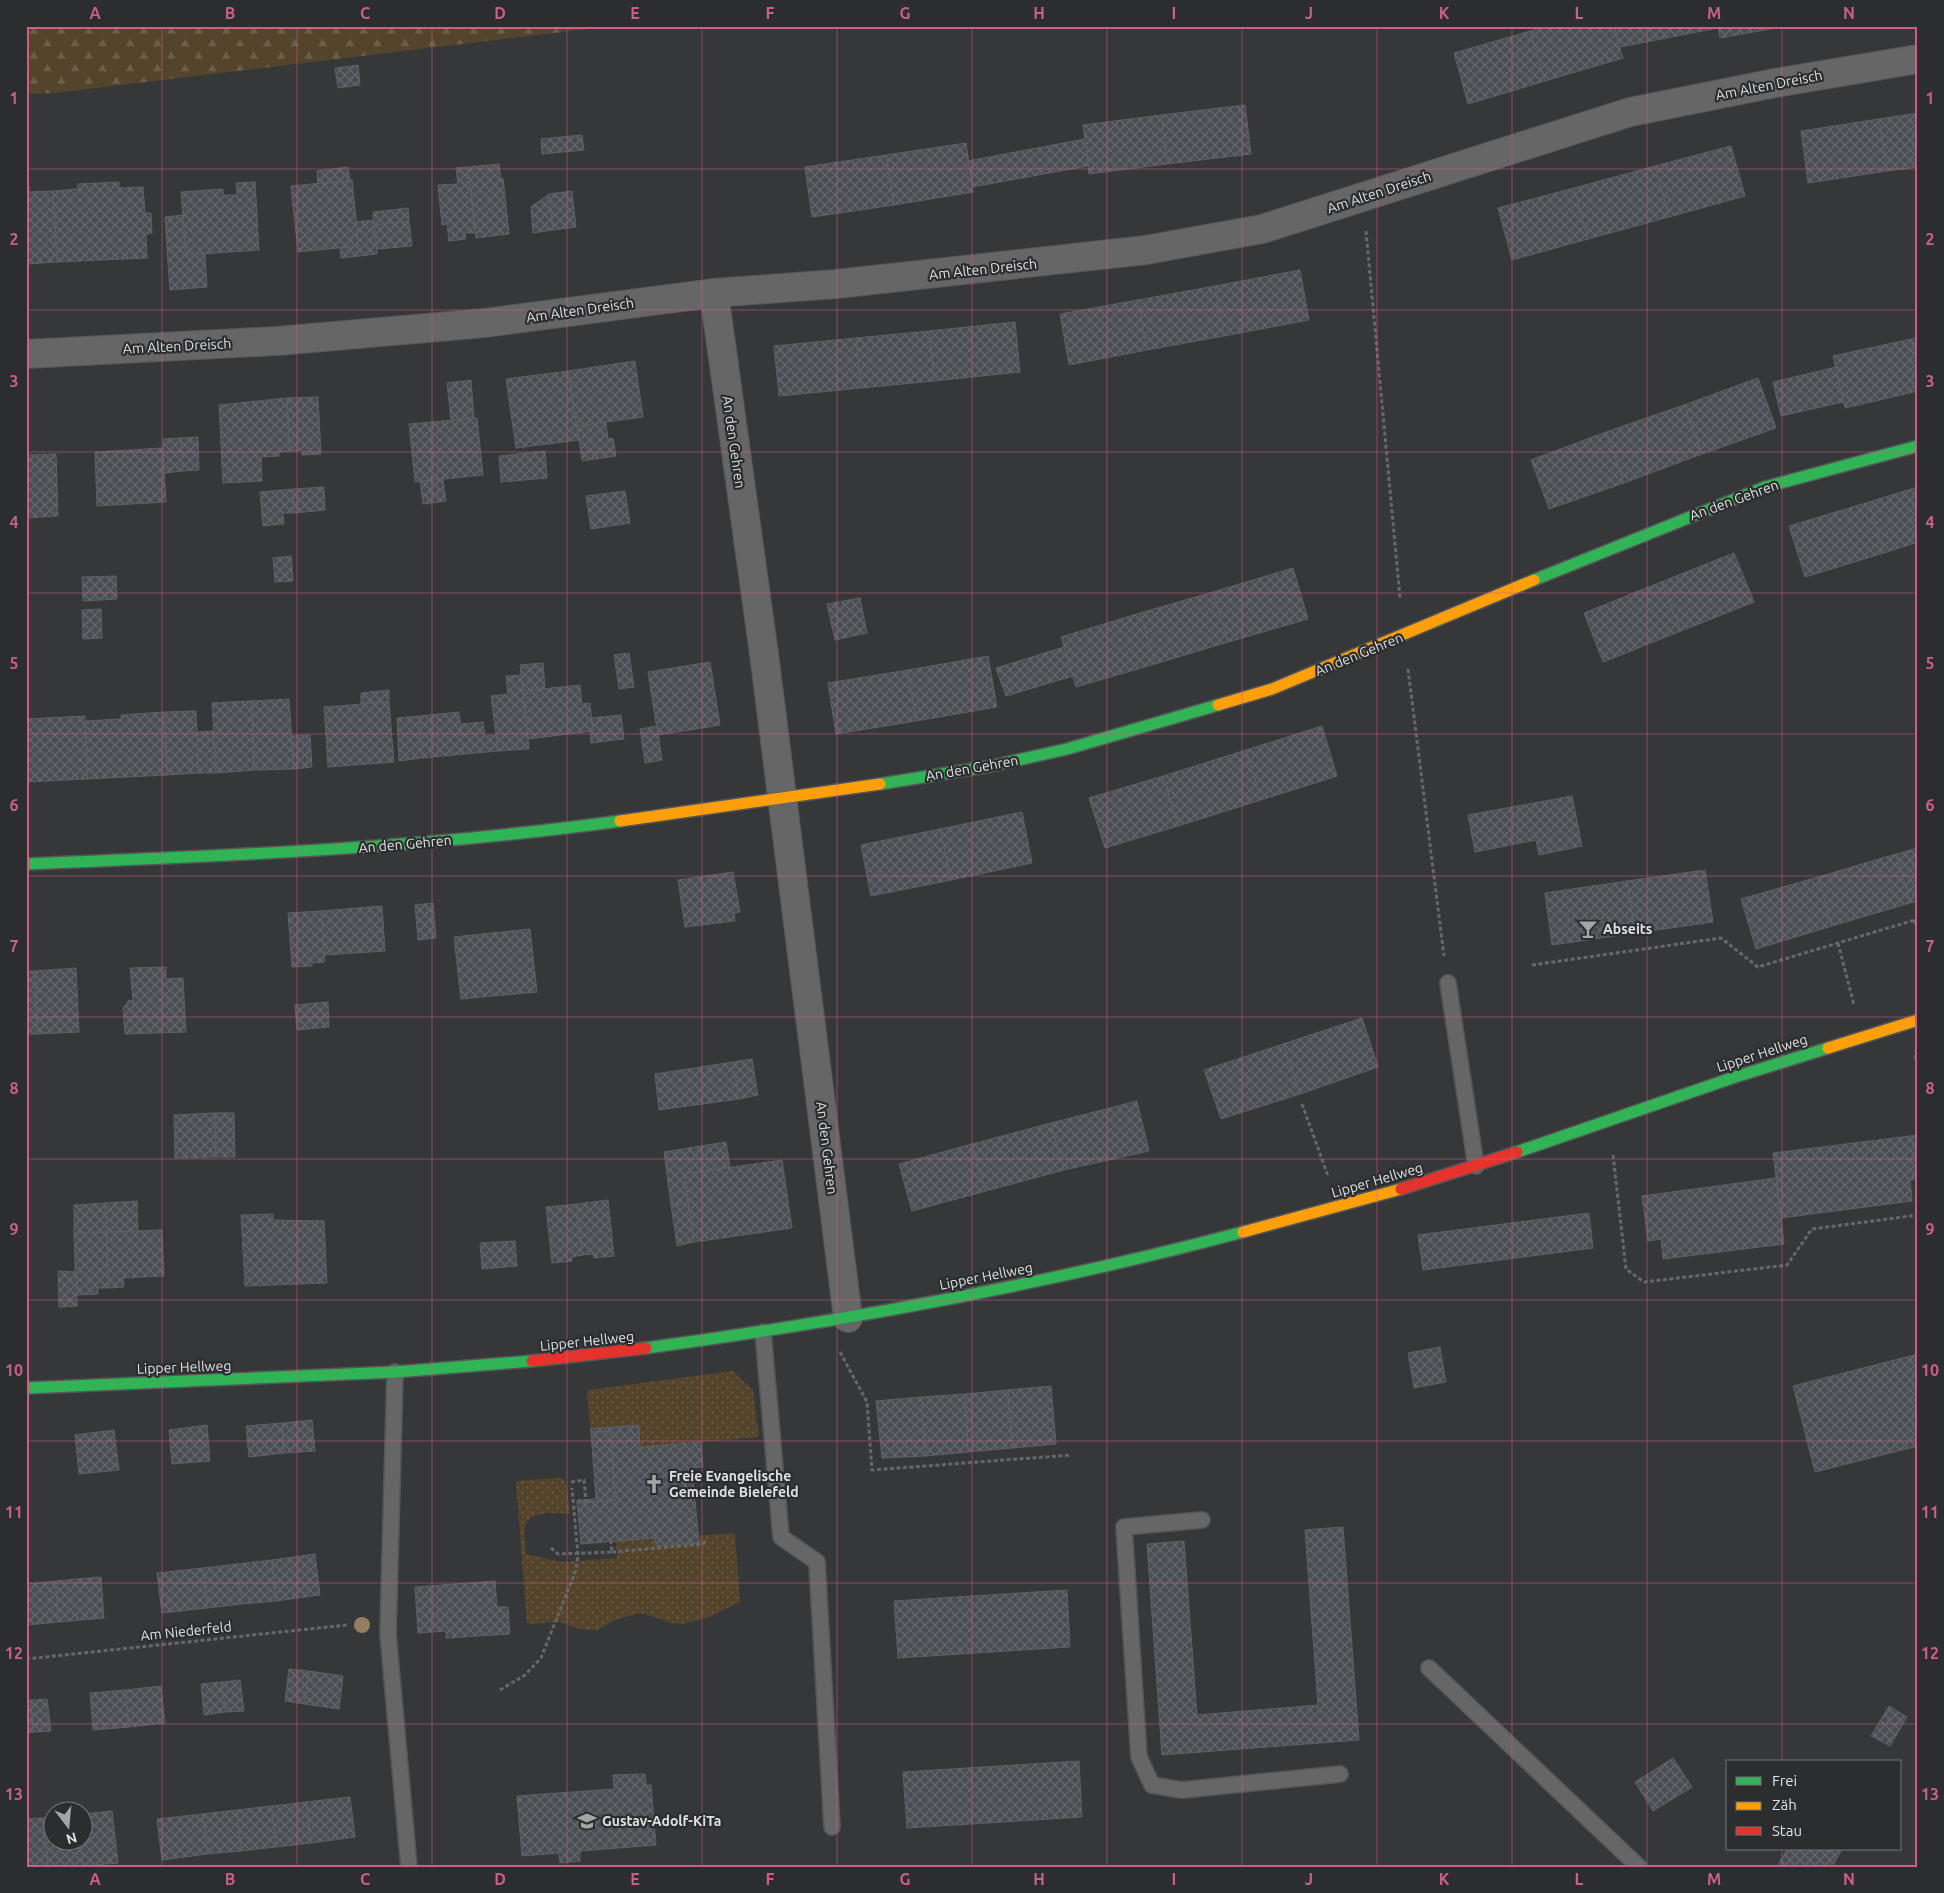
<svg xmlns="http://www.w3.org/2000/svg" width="1944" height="1893" viewBox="0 0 1944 1893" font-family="Ubuntu,sans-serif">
<defs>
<pattern id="green-dots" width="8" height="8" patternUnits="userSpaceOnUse" patternTransform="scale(1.25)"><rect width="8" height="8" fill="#53442b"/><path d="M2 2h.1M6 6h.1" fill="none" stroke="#6b5f49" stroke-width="1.8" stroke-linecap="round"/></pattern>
<pattern id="forest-firs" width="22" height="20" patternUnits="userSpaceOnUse" patternTransform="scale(1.25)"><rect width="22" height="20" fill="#53442b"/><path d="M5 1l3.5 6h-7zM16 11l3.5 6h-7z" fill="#6b5f49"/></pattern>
<pattern id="building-cross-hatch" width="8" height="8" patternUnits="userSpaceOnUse" patternTransform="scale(1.25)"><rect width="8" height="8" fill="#4a4e54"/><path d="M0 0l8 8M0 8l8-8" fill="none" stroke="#64676c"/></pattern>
</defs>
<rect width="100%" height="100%" fill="#363738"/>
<g fill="url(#green-dots)">
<polygon points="733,1371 753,1390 759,1437 640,1447 639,1425 590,1429 587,1390"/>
<path d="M555,1478H562L566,1482L570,1514C558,1513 530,1510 525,1526C523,1534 526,1545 526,1554L561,1562L617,1558L616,1541L735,1533L740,1602L709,1617L684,1624L673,1623L641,1613L617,1619L597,1630H584L560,1622L527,1624L516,1481Z"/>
</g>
<polygon fill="url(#forest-firs)" points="26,26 613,26 55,93 26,94"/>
<g fill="url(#building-cross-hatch)" stroke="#5f6061">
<polygon points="1548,26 1613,26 1623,58 1545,81 1530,31"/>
<polygon points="1614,26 1718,26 1718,28 1620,47"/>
<polygon points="1718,26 1787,26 1720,38"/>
<polygon points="1530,31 1545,81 1468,104 1454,53"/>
<polygon points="358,65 360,85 338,88 335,68"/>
<polygon points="1245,105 1251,154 1167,164 1161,115"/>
<polygon points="1918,113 1918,167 1887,171 1879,119"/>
<polygon points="1161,115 1167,164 1089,174 1083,125"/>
<polygon points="1879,119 1887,171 1808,183 1801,131"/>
<polygon points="582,135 584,150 542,154 541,139"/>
<polygon points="1085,139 1088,166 972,187 968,161"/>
<polygon points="966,143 973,192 894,205 886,155"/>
<polygon points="1731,146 1745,196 1669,217 1655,166"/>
<polygon points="886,155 894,205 812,217 805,167"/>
<polygon points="499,164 501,179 503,178 509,234 476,238 468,167"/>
<polygon points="1655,166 1669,217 1588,239 1574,188"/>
<polygon points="348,167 350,180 318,184 317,171"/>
<polygon points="468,167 475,233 465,233 466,239 449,241 447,224 442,225 438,185 458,184 456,168"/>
<polygon points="352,180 359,246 298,252 291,186"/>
<polygon points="119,182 119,188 143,187 145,213 151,213 152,233 146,234 147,258 57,262 53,191 78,189 78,184"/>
<polygon points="255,182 259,250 186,255 181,192 223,189 223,195 237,195 236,183"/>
<polygon points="26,186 29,186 29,192 53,191 57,262 26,264"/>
<polygon points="1574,188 1588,239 1512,260 1498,208"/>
<polygon points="572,191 576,227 553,230 549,194"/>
<polygon points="549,194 553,230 533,233 531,207"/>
<polygon points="408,208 409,221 374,225 373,212"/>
<polygon points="183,215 185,246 167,248 165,217"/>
<polygon points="374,220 377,254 341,258 340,248 359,246 356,222"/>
<polygon points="409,221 412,246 377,249 374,225"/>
<polygon points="185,246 186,255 205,254 207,287 170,290 167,248"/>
<polygon points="1300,270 1309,320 1224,336 1215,286"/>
<polygon points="1215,286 1224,336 1147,350 1138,300"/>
<polygon points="1138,300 1147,350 1069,365 1060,314"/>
<polygon points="1015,322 1020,372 934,381 929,331"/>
<polygon points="929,331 934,381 861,388 856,338"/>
<polygon points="1918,337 1918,368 1911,339"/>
<polygon points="856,338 861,388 779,396 774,346"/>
<polygon points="1911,339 1918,368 1918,391 1845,408 1833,356"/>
<polygon points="635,361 643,417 577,426 568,371"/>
<polygon points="1836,367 1843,402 1781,416 1773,382"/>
<polygon points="568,371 579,440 516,448 506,379"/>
<polygon points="1758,378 1776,428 1702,454 1684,405"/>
<polygon points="471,380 474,418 451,420 447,383"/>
<polygon points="318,397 321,454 302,455 302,450 290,451 287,398"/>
<polygon points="287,398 290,451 279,452 279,456 261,457 262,481 223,483 219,405"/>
<polygon points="1684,405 1702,454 1624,483 1606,432"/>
<polygon points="477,418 483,475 415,482 409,424"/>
<polygon points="606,422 608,439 613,438 616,456 582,461 577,426"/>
<polygon points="1606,432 1624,483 1549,509 1531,460"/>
<polygon points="198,437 199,470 182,471 181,438"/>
<polygon points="181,438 182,471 164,473 163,439"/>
<polygon points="163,448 166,502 97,506 95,452"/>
<polygon points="545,451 547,478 501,482 499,456"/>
<polygon points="56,454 58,516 26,518 26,455"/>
<polygon points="443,479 446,501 423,504 420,481"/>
<polygon points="324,487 325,510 294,513 293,489"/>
<polygon points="1918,487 1918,542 1884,553 1869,502"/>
<polygon points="293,489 294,513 283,513 284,524 263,526 260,492"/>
<polygon points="625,491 630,523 591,529 586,496"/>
<polygon points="1869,502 1884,553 1805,577 1789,526"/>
<polygon points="1734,553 1754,602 1681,631 1661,582"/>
<polygon points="291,556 293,581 275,582 273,558"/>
<polygon points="1293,568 1308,619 1228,642 1213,592"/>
<polygon points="116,576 117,599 83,601 82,577"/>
<polygon points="1661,582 1681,631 1603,662 1584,613"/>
<polygon points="1213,592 1228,642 1155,664 1140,613"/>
<polygon points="860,598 867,633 835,640 827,604"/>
<polygon points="101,609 102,638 83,639 82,610"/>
<polygon points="1140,613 1155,664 1076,687 1061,637"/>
<polygon points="1064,647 1073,676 1006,696 996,668"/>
<polygon points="629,653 634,687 619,689 614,655"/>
<polygon points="988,656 997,707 916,721 908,670"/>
<polygon points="710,662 720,725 658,735 648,672"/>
<polygon points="543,663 545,689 523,691 520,665"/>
<polygon points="908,670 916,721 836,734 828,683"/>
<polygon points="521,675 529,749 498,751 491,696 508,694 506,676"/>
<polygon points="580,685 582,704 590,703 593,731 528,739 523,691"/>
<polygon points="389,690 389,702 361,704 361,693"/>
<polygon points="289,699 294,769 255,770 251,701"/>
<polygon points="251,701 255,770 216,773 212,703"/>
<polygon points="389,702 394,762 328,767 324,707"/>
<polygon points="196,711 199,773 167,775 164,712"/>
<polygon points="164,712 167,775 87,779 85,721 121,719 121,715"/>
<polygon points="459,712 464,754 422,758 419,716"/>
<polygon points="621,715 624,739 591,743 590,732 593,731 591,718"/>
<polygon points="85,716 87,779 26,782 26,719"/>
<polygon points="419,716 422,758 399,761 397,718"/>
<polygon points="483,722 485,736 496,735 498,751 464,754 460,724"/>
<polygon points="657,726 662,760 645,763 640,729"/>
<polygon points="1322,726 1337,776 1261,800 1246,750"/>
<polygon points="214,731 216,773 199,773 197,732"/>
<polygon points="310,735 312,767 294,769 291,736"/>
<polygon points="1246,750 1261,800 1178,826 1163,776"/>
<polygon points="1163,776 1178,826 1105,848 1089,798"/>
<polygon points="1572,796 1582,846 1539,855 1536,840 1475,852 1468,815"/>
<polygon points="1022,812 1032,863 951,880 940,829"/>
<polygon points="940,829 951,880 871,896 861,845"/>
<polygon points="1918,848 1918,901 1910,903 1896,854"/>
<polygon points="1896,854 1910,903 1832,926 1818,877"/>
<polygon points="1705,870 1713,922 1635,933 1627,881"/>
<polygon points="733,872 740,912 734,913 735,921 685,927 678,880"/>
<polygon points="1818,877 1832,926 1756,949 1741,899"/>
<polygon points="1627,881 1635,933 1552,945 1545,893"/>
<polygon points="433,903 436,938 418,940 415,905"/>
<polygon points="382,906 385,951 324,955 321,911"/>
<polygon points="321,911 325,962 312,963 312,966 292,967 288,913"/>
<polygon points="530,929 537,992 461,999 454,937"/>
<polygon points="166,967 166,979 183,978 186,1032 125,1034 123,1008 129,1000 133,1001 130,968"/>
<polygon points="76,968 79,1032 37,1034 35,971"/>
<polygon points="26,971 35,971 37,1034 26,1034"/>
<polygon points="328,1002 329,1027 297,1030 295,1005"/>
<polygon points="1362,1018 1378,1067 1300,1094 1283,1044"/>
<polygon points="1283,1044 1300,1094 1221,1119 1204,1070"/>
<polygon points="752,1059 758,1095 739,1099 733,1062"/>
<polygon points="733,1062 739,1099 659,1110 655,1074"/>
<polygon points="1137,1101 1149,1151 1064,1170 1051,1123"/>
<polygon points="215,1113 216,1157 175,1158 174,1115"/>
<polygon points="215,1113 234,1113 235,1157 216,1157"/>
<polygon points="1051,1123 1064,1170 986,1191 972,1144"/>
<polygon points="1918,1135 1918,1179 1910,1180 1912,1201 1781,1218 1773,1153"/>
<polygon points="726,1142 730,1167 684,1174 688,1203 671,1205 664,1152"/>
<polygon points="972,1144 986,1191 912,1211 899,1164"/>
<polygon points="782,1160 792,1228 694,1242 684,1174"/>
<polygon points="1776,1178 1784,1244 1663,1259 1661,1239 1648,1241 1642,1196"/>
<polygon points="608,1200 614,1256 594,1258 593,1254 582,1255 577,1204"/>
<polygon points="137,1201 138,1231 106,1232 105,1203"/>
<polygon points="105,1203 106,1232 74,1233 74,1205"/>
<polygon points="688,1203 694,1242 677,1246 671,1205"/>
<polygon points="577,1204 582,1255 572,1257 572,1261 552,1263 546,1207"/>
<polygon points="1589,1213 1593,1248 1423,1270 1418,1235"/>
<polygon points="273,1214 273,1220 324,1221 327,1283 245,1286 241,1215"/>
<polygon points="162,1230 164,1276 123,1278 124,1287 109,1288 106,1232"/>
<polygon points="106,1232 109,1288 98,1288 98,1294 76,1295 74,1233"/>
<polygon points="515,1241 517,1266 482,1269 480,1243"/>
<polygon points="58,1271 76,1272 77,1306 59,1307"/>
<polygon points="1440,1347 1446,1382 1414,1388 1408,1353"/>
<polygon points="1918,1354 1918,1446 1815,1472 1793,1386"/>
<polygon points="1051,1386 1056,1444 1012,1448 1008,1390"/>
<polygon points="1008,1390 1012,1448 968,1452 965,1394"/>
<polygon points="965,1394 968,1452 925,1456 921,1397"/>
<polygon points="921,1397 925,1456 882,1458 876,1401"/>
<polygon points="312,1420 315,1451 284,1453 282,1423"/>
<polygon points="282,1423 284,1453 249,1457 246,1426"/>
<polygon points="207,1425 210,1461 172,1464 169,1430"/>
<polygon points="639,1425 640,1447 701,1442 703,1467 692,1468 699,1543 656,1546 655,1538 581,1544 577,1503 616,1500 610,1431 591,1432 590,1429"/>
<polygon points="114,1430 119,1470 79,1474 75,1435"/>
<polygon points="610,1431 616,1500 577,1503 577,1500 596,1499 591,1432"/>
<polygon points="1343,1527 1359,1740 1162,1755 1147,1544 1184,1541 1197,1715 1318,1705 1305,1530"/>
<polygon points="315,1554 320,1595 276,1601 272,1560"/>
<polygon points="272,1560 276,1601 242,1604 237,1564"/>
<polygon points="237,1564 242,1604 207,1608 203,1568"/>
<polygon points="203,1568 207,1608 162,1613 157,1573"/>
<polygon points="101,1577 104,1618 59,1622 55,1581"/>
<polygon points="55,1581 59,1622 26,1625 26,1584"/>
<polygon points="495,1581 497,1607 508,1607 510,1634 446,1638 446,1631 418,1633 415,1587"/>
<polygon points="1067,1590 1070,1647 898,1658 894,1601"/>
<polygon points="289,1669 309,1671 304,1704 285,1701"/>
<polygon points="309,1671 343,1676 339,1709 304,1704"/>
<polygon points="240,1680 244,1711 226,1712 221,1682"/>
<polygon points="221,1682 226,1712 204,1715 201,1684"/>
<polygon points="161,1686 165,1723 129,1727 125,1690"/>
<polygon points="125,1690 129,1727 93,1730 90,1693"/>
<polygon points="47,1699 51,1731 34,1732 30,1700"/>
<polygon points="30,1700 34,1732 26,1733 26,1701"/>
<polygon points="1889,1706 1907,1717 1890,1746 1871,1736"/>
<polygon points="1673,1758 1692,1787 1653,1811 1635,1782"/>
<polygon points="1079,1761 1082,1817 907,1828 903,1772"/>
<polygon points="645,1774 646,1785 651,1785 656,1845 580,1851 580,1861 560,1863 559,1853 522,1856 517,1796 614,1789 613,1775"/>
<polygon points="350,1797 355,1837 311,1843 306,1802"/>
<polygon points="306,1802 311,1843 276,1847 271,1806"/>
<polygon points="271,1806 276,1847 241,1851 237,1810"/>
<polygon points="237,1810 241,1851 207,1854 203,1814"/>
<polygon points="112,1811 118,1863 83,1866 80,1840 82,1840 82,1814"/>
<polygon points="203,1814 207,1854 162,1860 157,1819"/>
<polygon points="52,1817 52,1840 80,1840 83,1866 48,1867 43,1818"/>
<polygon points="43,1818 48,1867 26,1867 26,1819"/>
<polygon points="1787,1849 1842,1849 1832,1867 1777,1867"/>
</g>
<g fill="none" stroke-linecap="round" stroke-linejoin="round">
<g stroke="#555657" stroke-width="18">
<g id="lane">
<polyline points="1448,983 1476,1166"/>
<polyline points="763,1332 781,1537 817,1562 832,1827"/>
<polyline points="395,1372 388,1634 409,1867"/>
<polyline points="1202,1520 1124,1527 1139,1757 1152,1785 1182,1790 1340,1774"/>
<polyline points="1429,1668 1639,1867"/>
</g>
</g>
<g stroke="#555657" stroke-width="30">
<g id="street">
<polyline points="714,293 764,654 848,1318"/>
<polyline points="26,354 277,341 484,323 714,293 836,284 1146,250 1262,229 1630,112 1775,83 1918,59"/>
</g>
</g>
<g stroke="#555657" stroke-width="14">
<g id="fast">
<polyline points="1534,580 1765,487 1918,446"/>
<polyline points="880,784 991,766 1067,749 1218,705"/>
<path d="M26,864C225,856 423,848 620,821"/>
<polyline points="1517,1152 1735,1077 1828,1048"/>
<path d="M646,1348C847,1321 1047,1284 1243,1232"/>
<polyline points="26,1388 395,1372 532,1361"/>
</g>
</g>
<g stroke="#555657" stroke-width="14">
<g id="slow">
<polyline points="1218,705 1272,689 1534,580"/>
<polyline points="620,821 880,784"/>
<polyline points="1828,1048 1918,1020"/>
<polyline points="1243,1232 1401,1189"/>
</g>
</g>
<g stroke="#555657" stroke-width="14">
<g id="jam">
<polyline points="1401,1189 1517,1152"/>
<polyline points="532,1361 646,1348"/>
</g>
</g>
<g stroke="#676768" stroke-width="3" stroke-dasharray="4 2.5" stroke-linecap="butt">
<polyline points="1366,231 1400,598"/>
<polyline points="1408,669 1444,956"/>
<polyline points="1914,920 1918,933"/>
<polyline points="1838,943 1854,1005"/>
<polyline points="1532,965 1721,938 1758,967 1918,919"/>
<polyline points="1915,1055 1918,1067"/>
<polyline points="1302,1104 1328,1176"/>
<polyline points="1613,1155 1626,1269 1644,1282 1787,1265 1812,1229 1918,1215"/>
<polyline points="840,1352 867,1402 872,1470 1071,1455"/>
<polyline points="571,1482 584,1480 586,1502"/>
<polyline points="551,1548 558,1554 612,1552 611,1542"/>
<polyline points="612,1552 703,1544 707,1540"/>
<polyline points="26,1659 347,1625"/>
<polyline points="500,1690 525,1675 541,1658 576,1570 578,1555 572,1488"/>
</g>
<use href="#lane" stroke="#666667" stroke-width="15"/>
<use href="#street" stroke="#666667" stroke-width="28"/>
<use href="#fast" stroke="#30b455" stroke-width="11"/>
<use href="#slow" stroke="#ff9f0a" stroke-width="11"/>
<use href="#jam" stroke="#e5322d" stroke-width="11"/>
</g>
<circle fill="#937f5f" cx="362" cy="1625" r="8"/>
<path fill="none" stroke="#cc5e8a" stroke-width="1" stroke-opacity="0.55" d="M162,26V1867M297,26V1867M432,26V1867M567,26V1867M702,26V1867M837,26V1867M972,26V1867M1107,26V1867M1242,26V1867M1377,26V1867M1512,26V1867M1647,26V1867M1782,26V1762M26,169H1918M26,310H1918M26,452H1918M26,593H1918M26,734H1918M26,876H1918M26,1017H1918M26,1159H1918M26,1300H1918M26,1441H1918M26,1583H1918M26,1724H1918M1782,1849V1867"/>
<defs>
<g id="bar-bare" transform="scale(1.5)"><path d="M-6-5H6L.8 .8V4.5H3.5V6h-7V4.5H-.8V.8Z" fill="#a4a5a6" stroke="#2b2d2f" stroke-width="2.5" paint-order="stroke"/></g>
<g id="church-bare" transform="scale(1.5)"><path d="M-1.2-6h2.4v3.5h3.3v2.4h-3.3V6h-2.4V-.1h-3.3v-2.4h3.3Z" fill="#a4a5a6" stroke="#2b2d2f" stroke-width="2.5" paint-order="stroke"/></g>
<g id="school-bare" transform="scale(1.5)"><path d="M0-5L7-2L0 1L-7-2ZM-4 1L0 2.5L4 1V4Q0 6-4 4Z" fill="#a4a5a6" stroke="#2b2d2f" stroke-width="2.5" paint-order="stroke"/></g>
</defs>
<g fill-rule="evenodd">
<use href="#bar-bare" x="1588" y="929"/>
<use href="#church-bare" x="654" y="1484"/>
<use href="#school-bare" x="587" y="1821"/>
</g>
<g text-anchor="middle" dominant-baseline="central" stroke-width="4.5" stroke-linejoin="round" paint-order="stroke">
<g font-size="14" fill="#dfe0e2" stroke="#2b2d2f">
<text transform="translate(1769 85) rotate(-11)">Am Alten Dreisch</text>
<text transform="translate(1379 192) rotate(-18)">Am Alten Dreisch</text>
<text transform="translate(983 269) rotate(-6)">Am Alten Dreisch</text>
<text transform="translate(580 310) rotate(-8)">Am Alten Dreisch</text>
<text transform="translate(177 346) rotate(-3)">Am Alten Dreisch</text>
<text transform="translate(734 442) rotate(82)">An den Gehren</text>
<text transform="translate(1734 500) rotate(-20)">An den Gehren</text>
<text transform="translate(1359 654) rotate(-22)">An den Gehren</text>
<text transform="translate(972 768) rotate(-10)">An den Gehren</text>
<text transform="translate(405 844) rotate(-5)">An den Gehren</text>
<text transform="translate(1762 1053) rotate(-18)">Lipper Hellweg</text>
<text transform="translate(827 1148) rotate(83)">An den Gehren</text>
<text transform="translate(1377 1180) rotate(-16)">Lipper Hellweg</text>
<text transform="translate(986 1276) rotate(-11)">Lipper Hellweg</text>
<text transform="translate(587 1341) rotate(-6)">Lipper Hellweg</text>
<text transform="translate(184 1367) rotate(-2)">Lipper Hellweg</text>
<text transform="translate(186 1631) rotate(-6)">Am Niederfeld</text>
</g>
<g font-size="14" font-weight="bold" fill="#dfe0e2" stroke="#2b2d2f" text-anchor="start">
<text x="1603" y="929">Abseits</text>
<text x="669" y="1476">Freie Evangelische<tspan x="669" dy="16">Gemeinde Bielefeld</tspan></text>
<text x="602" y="1821">Gustav-Adolf-KiTa</text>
</g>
</g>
<rect width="1944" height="1893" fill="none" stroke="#2b2d2f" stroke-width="55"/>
<rect x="1726" y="1760" width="175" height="90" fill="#2b2d2f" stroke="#737577"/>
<rect x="1736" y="1777" width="25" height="8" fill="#30b455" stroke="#737577"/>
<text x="1772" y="1786" font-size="15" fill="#dfe0e2">Frei</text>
<rect x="1736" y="1802" width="25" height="8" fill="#ff9f0a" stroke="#737577"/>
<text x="1772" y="1810" font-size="15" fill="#dfe0e2">Zäh</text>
<rect x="1736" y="1827" width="25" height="8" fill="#e5322d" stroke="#737577"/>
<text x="1772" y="1836" font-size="15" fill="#dfe0e2">Stau</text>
<g transform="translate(68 1826) rotate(164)"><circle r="24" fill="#2b2d2f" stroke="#737577"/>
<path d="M0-4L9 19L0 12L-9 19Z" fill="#a4a5a6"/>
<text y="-8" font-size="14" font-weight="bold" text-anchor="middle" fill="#dfe0e2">N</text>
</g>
<rect x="28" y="28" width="1888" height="1838" fill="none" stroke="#cc5e8a" stroke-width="2"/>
<g font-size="16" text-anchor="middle" font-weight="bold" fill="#cc5e8a">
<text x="95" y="19">A</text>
<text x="230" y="19">B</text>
<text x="365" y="19">C</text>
<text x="500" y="19">D</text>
<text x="635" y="19">E</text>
<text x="770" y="19">F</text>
<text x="905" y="19">G</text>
<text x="1039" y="19">H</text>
<text x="1174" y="19">I</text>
<text x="1309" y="19">J</text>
<text x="1444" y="19">K</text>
<text x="1579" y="19">L</text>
<text x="1714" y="19">M</text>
<text x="1849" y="19">N</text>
<text x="14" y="104">1</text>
<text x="1930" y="104">1</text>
<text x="14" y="245">2</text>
<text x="1930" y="245">2</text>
<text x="14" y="387">3</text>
<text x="1930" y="387">3</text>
<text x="14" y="528">4</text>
<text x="1930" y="528">4</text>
<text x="14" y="669">5</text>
<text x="1930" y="669">5</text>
<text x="14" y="811">6</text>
<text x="1930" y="811">6</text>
<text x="14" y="952">7</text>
<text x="1930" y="952">7</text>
<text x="14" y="1094">8</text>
<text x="1930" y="1094">8</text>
<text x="14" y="1235">9</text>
<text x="1930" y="1235">9</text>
<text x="14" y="1376">10</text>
<text x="1930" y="1376">10</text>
<text x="14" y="1518">11</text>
<text x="1930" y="1518">11</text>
<text x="14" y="1659">12</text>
<text x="1930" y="1659">12</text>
<text x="14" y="1800">13</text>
<text x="1930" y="1800">13</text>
<text x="95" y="1885">A</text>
<text x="230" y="1885">B</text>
<text x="365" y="1885">C</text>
<text x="500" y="1885">D</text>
<text x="635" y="1885">E</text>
<text x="770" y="1885">F</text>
<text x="905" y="1885">G</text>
<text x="1039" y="1885">H</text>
<text x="1174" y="1885">I</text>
<text x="1309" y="1885">J</text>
<text x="1444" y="1885">K</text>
<text x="1579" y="1885">L</text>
<text x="1714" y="1885">M</text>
<text x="1849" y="1885">N</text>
</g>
</svg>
